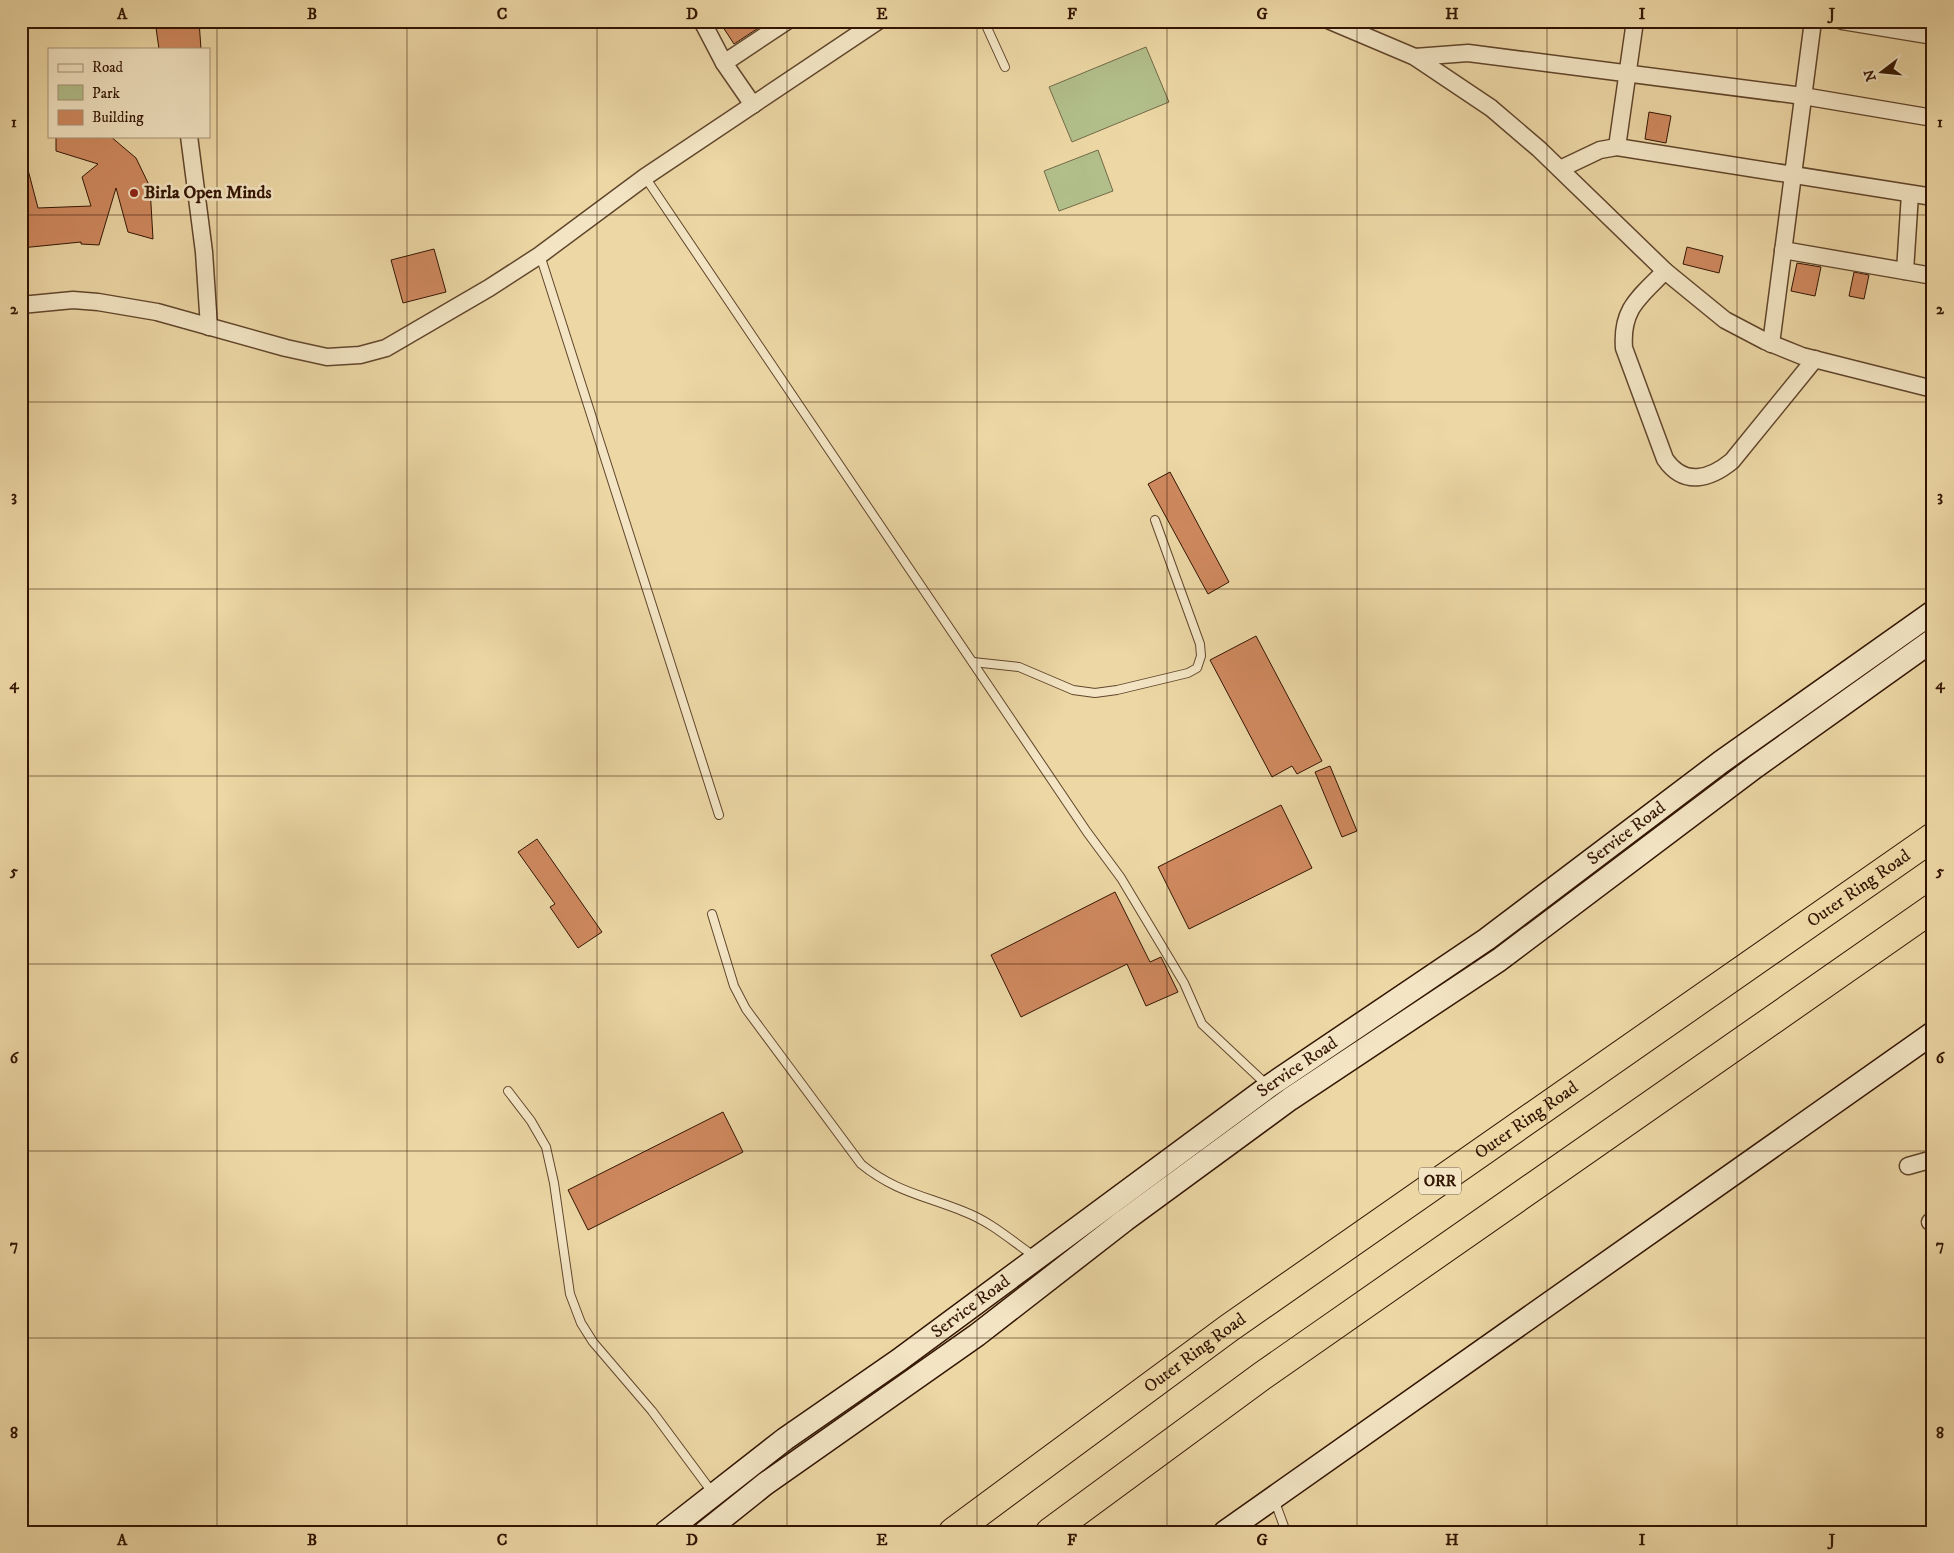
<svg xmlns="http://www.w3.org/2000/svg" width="1954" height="1553" viewBox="0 0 1954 1553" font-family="'IM FELL DW Pica',serif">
<rect width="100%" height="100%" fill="#ecd7a5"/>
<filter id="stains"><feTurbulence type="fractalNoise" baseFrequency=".004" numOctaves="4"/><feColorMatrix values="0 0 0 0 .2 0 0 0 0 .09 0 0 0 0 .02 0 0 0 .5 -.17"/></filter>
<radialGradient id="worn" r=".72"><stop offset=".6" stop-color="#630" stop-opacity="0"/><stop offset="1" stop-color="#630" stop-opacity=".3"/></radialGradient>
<g fill="#b2bf8b" stroke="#726a47">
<polygon points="1146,47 1169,102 1072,142 1049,87"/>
<polygon points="1098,150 1113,191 1059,211 1044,171"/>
</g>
<g fill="#d0895f" stroke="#331503">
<polygon points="155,21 199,21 201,49 159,49"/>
<polygon points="719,21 769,21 734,44"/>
<polygon points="1649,112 1671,116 1666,143 1645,139"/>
<polygon points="56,136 110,136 136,158 150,187 153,239 128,232 116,188 99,245 81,244 81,242 21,248 21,166 27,166 38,208 91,206 82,177 98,164 56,151"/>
<polygon points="1687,247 1723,256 1719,273 1683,264"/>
<polygon points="434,249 446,292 403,303 391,260"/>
<polygon points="1797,263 1821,267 1815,296 1791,291"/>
<polygon points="1854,272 1869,275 1864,299 1849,296"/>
<polygon points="1170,472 1229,582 1208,594 1148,484"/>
<polygon points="1256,636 1322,761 1297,774 1292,766 1272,777 1210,660"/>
<polygon points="1330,766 1357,831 1342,837 1315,772"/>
<polygon points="1281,805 1312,868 1189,929 1158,867"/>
<polygon points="537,839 602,932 578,948 550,907 555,904 518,852"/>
<polygon points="1115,892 1150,962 1161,957 1178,992 1146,1006 1127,964 1021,1017 991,955"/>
<polygon points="723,1112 743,1152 588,1230 568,1190"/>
</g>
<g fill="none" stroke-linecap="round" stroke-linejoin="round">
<g stroke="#61462c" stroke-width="10">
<g id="lane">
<polyline points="984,21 1005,67"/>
<polyline points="645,177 1087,832 1121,878 1184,983 1202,1024 1267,1085"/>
<polyline points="540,255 719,815"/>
<polyline points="973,662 1019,667 1073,690 1095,693 1117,690 1188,673 1197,668 1201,656 1200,644 1155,520"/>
<path d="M712,914L734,986L746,1009L861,1164C895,1192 926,1196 965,1212C991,1222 1012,1241 1034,1256"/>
<polyline points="508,1091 531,1121 546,1147 554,1183 570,1294 581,1323 593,1342 652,1411 712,1492"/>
<polyline points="1274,1499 1286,1532"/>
</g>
</g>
<g stroke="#61462c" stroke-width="19">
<g id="street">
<polyline points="702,21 724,63 753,105"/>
<polyline points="1330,21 1415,57 1491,108 1539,149 1665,271 1725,320 1765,341 1802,356 1933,389"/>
<polyline points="1842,21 1933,36"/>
<polyline points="1415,57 1468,53 1803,96 1933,118"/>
<polyline points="724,63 787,21"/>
<polyline points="189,136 204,252 209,327"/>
<polyline points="1617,147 1635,21"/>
<polyline points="1560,169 1600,150 1617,147 1933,197"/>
<polyline points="1783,250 1933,276"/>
<path d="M1665,271C1640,297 1621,308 1624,348L1665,459C1684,487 1710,479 1732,461L1815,359"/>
<polyline points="1905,271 1910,194"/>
<polyline points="21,305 73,300 98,302 157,312 286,348 327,357 360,355 386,348 489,288 540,255 645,177 878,21"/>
<polyline points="1771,344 1813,21"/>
<polyline points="1908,1166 1933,1159"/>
<polyline points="1930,1222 1933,1221"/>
</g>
</g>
<g stroke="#331503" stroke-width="25">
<g id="secondary">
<path id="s1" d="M666,1532L785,1439L899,1360L1268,1087L1487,939L1721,762L1933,612"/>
<polyline points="705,1532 765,1484 977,1335 1125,1220 1290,1099 1499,960 1755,767 1933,640"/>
<polyline points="1225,1532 1933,1033"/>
</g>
</g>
<g stroke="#331503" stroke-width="30">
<g id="highway">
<path id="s2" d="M953,1532L1229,1328L1933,837"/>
<polyline points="1050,1532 1262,1376 1933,908"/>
</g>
</g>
<use href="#lane" stroke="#f3e5c4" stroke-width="8"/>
<use href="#street" stroke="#f3e5c4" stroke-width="16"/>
<use href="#secondary" stroke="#f3e5c4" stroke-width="22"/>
<use href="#highway" stroke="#ecd7a5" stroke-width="28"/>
</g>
<path fill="none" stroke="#331503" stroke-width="1" stroke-opacity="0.55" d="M217,21V1532M407,21V1532M597,21V1532M787,21V1532M977,21V1532M1167,21V1532M1357,21V1532M1547,21V1532M1737,21V1532M21,215H1933M21,402H1933M21,589H1933M21,776H1933M21,964H1933M21,1151H1933M21,1338H1933"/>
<circle fill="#8f2418" stroke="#f3e5c4" stroke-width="2" cx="134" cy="193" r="5"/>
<g text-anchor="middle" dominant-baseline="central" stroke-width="5" stroke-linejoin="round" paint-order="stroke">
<rect fill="#f3e5c4" stroke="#6d533d" stroke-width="1" x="1419" y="1167.5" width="42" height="27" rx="4"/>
<g font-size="16" font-weight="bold" fill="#331503">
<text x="1440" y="1181">ORR</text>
</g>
<g font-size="18" font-weight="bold" fill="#331503" stroke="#f3e5c4" text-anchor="start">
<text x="144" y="193">Birla Open Minds</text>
</g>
<g font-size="18" fill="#331503" stroke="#f3e5c4">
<text stroke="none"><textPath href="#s1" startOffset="1188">Service Road</textPath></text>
<text stroke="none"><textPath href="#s2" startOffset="1111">Outer Ring Road</textPath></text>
<text stroke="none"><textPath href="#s1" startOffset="784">Service Road</textPath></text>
<text stroke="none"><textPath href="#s2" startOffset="706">Outer Ring Road</textPath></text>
<text stroke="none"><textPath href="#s1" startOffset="379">Service Road</textPath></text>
<text stroke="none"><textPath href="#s2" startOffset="301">Outer Ring Road</textPath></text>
</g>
</g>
<rect width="1954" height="1553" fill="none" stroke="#ecd7a5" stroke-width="55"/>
<rect x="48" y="48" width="162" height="90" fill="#f3e5c4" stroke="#a69277"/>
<rect x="58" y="64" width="25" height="8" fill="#f3e5c4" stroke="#a69277"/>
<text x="92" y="72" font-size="15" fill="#331503">Road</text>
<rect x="58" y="85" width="25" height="15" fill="#b2bf8b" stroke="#a69277"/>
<text x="92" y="98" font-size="15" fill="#331503">Park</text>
<rect x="58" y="110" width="25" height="15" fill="#d0895f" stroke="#a69277"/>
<text x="92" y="122" font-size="15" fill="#331503">Building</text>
<g transform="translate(1882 72) rotate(254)" stroke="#f3e5c4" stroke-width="4" paint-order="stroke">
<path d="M0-4L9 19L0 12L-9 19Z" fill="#331503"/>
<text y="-8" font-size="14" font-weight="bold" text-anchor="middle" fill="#331503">N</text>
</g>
<rect x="28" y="28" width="1898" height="1498" fill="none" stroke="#331503" stroke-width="2"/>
<g font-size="16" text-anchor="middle" font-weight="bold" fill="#331503">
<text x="122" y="19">A</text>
<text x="312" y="19">B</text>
<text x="502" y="19">C</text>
<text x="692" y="19">D</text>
<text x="882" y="19">E</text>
<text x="1072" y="19">F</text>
<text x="1262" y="19">G</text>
<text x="1452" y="19">H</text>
<text x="1642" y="19">I</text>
<text x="1832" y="19">J</text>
<text x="14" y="127">1</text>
<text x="1940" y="127">1</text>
<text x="14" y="314">2</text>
<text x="1940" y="314">2</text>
<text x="14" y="501">3</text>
<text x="1940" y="501">3</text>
<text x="14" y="689">4</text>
<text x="1940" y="689">4</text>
<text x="14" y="876">5</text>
<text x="1940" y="876">5</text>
<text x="14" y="1063">6</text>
<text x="1940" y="1063">6</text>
<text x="14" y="1250">7</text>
<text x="1940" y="1250">7</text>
<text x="14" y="1438">8</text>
<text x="1940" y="1438">8</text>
<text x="122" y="1545">A</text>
<text x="312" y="1545">B</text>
<text x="502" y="1545">C</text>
<text x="692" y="1545">D</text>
<text x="882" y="1545">E</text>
<text x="1072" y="1545">F</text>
<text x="1262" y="1545">G</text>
<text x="1452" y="1545">H</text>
<text x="1642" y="1545">I</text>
<text x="1832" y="1545">J</text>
</g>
<rect width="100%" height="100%" filter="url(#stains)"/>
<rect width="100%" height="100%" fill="url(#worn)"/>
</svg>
